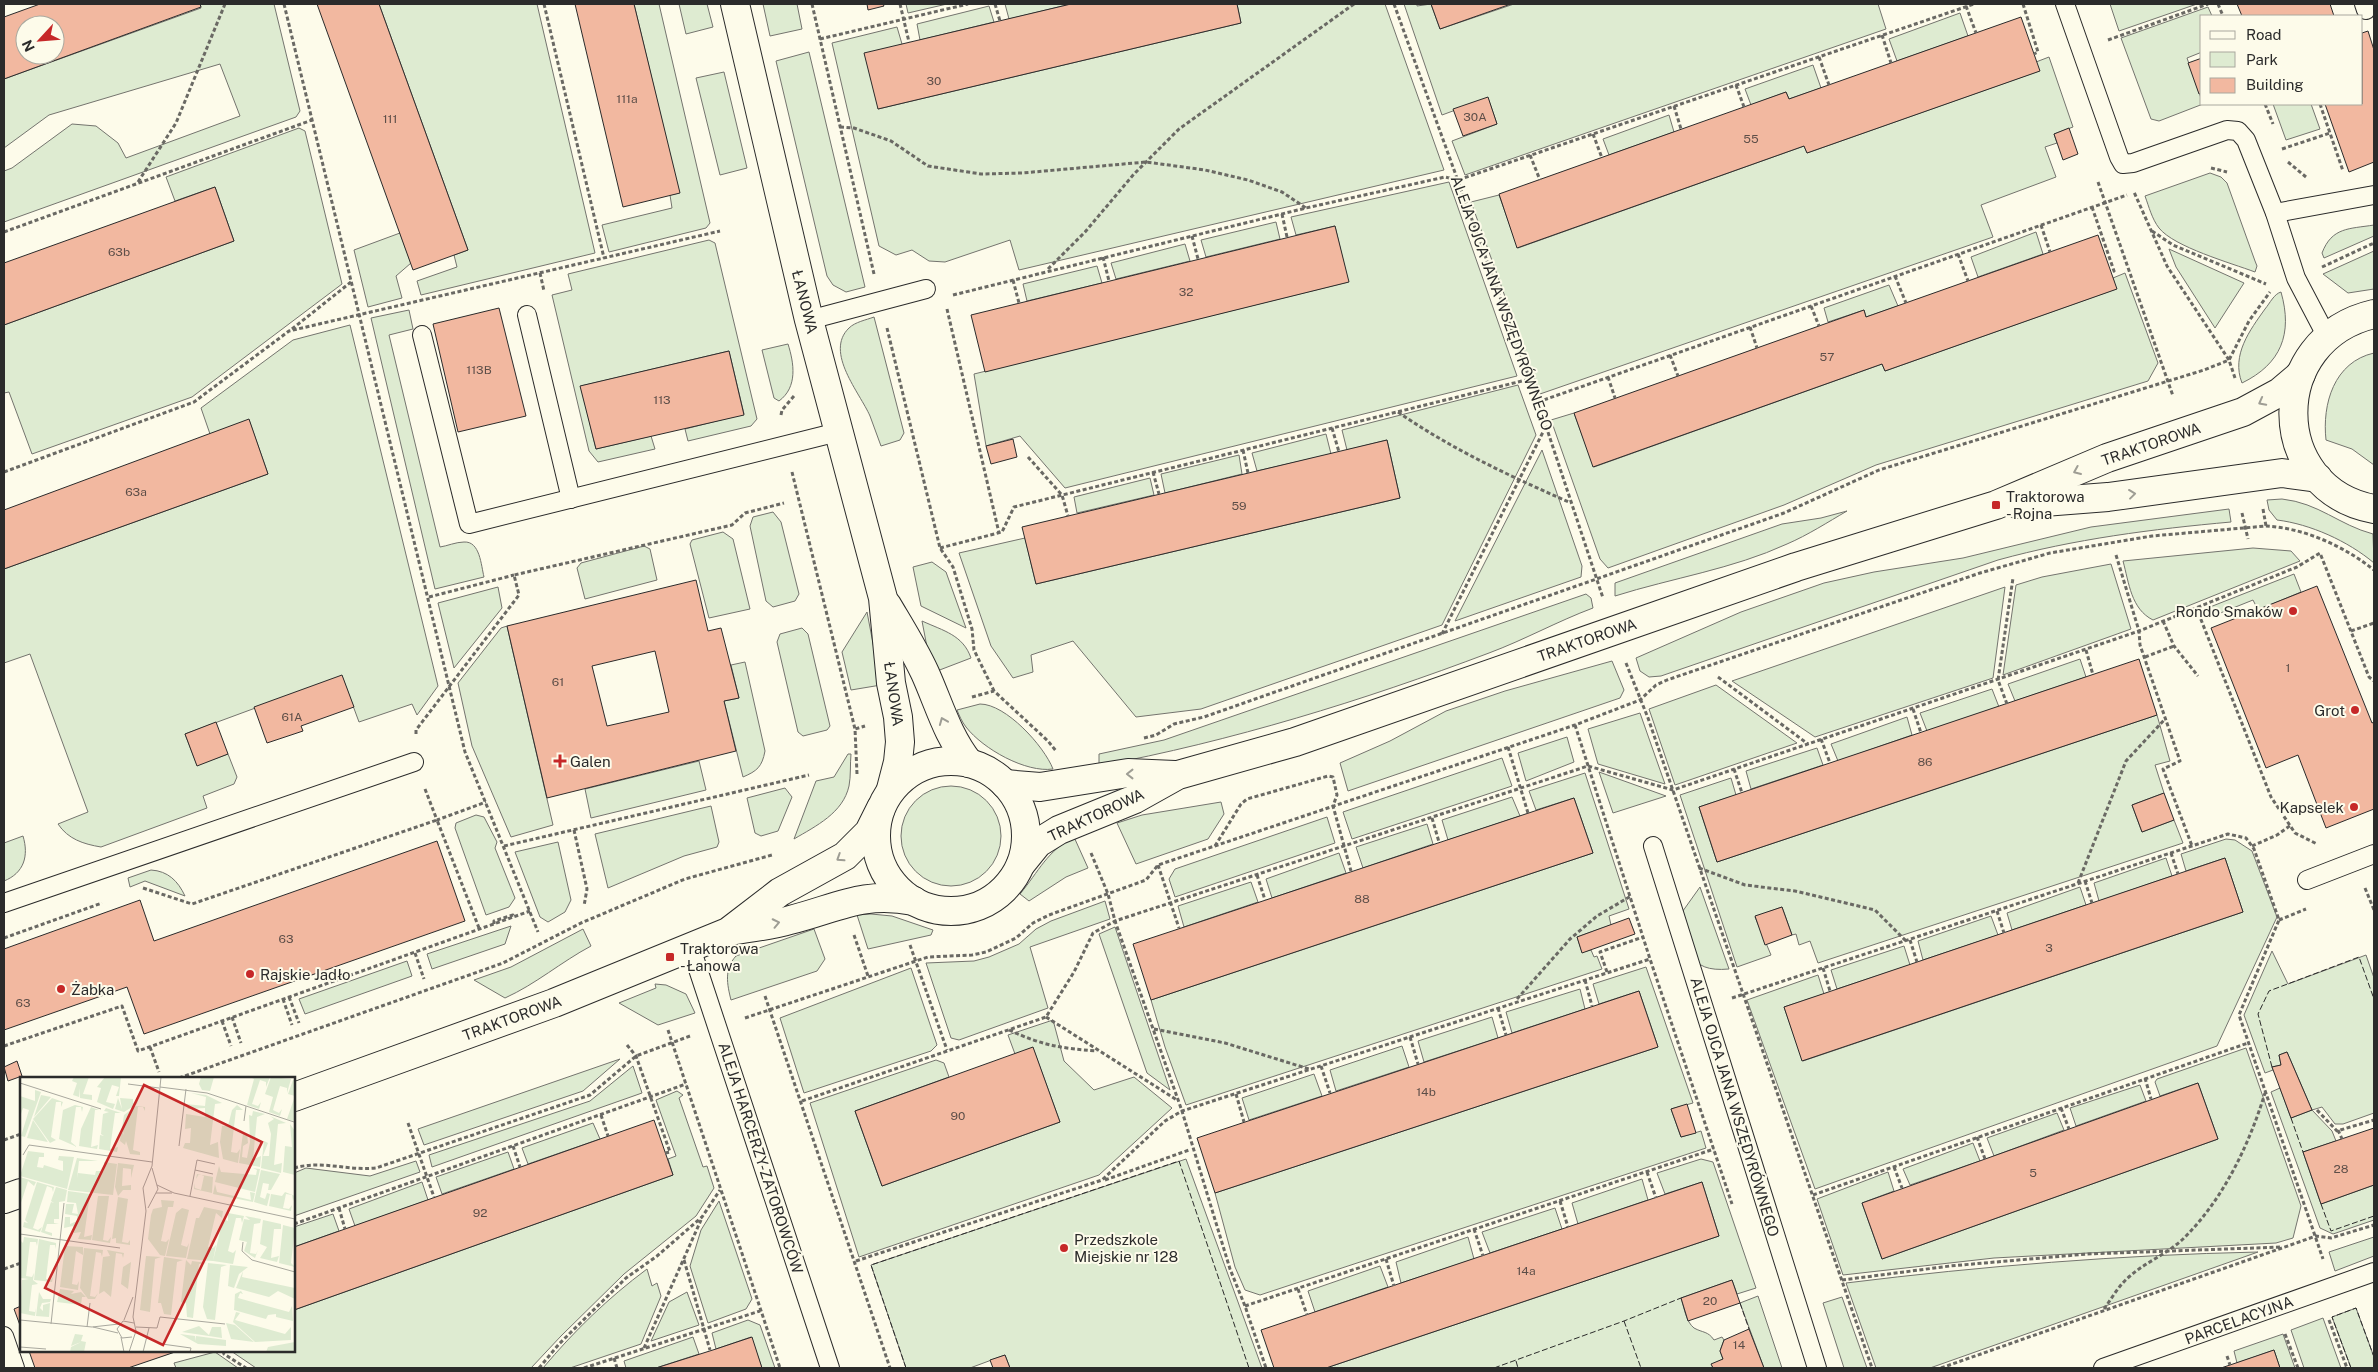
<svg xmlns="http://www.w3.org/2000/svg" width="2378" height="1372" viewBox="0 0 2378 1372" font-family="'Public Sans',sans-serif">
<rect width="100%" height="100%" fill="#fdfbea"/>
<g fill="#deebd1" stroke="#74746e">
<polygon points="200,4 274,4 300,111 296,117 4,222 4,171 12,168 72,124 96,126 118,143 126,158 240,116 220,64 49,115 4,148 4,79 201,8"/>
<polygon points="379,4 537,4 595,253 421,295 417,281 457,267 454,255 468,250"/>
<polygon points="634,4 659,4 710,223 706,228 609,252 602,225 672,208 670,195 679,193"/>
<polygon points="679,4 707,4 713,27 686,34"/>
<polygon points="763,4 797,4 802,29 770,36"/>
<polygon points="906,4 947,4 908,13"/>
<polygon points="1005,4 1071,4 1009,19"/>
<polygon points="1237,4 1385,4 1444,170 1019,270 1010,240 945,262 929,261 912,250 896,255 879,246 832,43 897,27 902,44 878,109 1241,23"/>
<polygon points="1404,4 1417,4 1417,6 1431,4 1440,29 1514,4 1878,4 1886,29 1465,175 1452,141 1497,124 1488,98 1442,115"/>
<polygon points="2110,4 2197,4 2119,31"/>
<polygon points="989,6 994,22 920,40 917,24"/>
<polygon points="2208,7 2212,16 2202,16 2202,52 2187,58 2203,104 2159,121 2151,119 2121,38"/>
<polygon points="1960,13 1968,36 1897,61 1889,39"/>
<polygon points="809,52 865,287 846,292 833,285 827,276 776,61"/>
<polygon points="2049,57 2073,127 2054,134 2057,143 2045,147 2056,177 1981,205 1993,237 1540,394 1471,202 1499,195 1518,248 1804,146 1807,153 2039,71 2036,62"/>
<polygon points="1813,65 1821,88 1789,99 1786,92 1751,105 1745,89"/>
<polygon points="724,72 747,168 720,175 696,78"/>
<polygon points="2273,104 2311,104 2320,129 2286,140"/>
<polygon points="1669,115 1674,132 1609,155 1603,139"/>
<polygon points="299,128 305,131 342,284 192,397 32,454 9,392 4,393 4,325 234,241 215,187 175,201 166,177"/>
<path d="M2210,173L2221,177L2227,183L2255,261L2257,266L2255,272C2231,263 2174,247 2159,228C2152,219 2149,207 2145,196Z"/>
<polygon points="1449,182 1517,376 1065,488 1020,436 986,446 974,374 1348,282 1335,226 1296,235 1291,217"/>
<polygon points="1276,222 1280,239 1206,257 1201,240"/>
<path d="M2374,225V236L2324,258L2322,253C2332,227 2349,229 2374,225Z"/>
<polygon points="2036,232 2043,254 1978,277 1971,257"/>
<polygon points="400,233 411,263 396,276 402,298 368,307 354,250"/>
<polygon points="709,240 715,243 757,419 751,426 688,441 685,429 744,414 729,351 581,386 596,449 651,436 655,449 598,462 589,451 552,295 572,290 568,274"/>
<polygon points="1185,244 1190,261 1116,279 1111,263"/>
<polygon points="2169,249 2244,283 2215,328 2176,267"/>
<polygon points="2374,251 2374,289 2348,293 2323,274"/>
<polygon points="1097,266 1102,283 1027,301 1023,284"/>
<polygon points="2125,273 2158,363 2148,381 1876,465 1784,505 1608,568 1600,559 1551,420 1574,413 1594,467 1882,364 1885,371 2116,289 2113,278"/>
<polygon points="1889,285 1898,306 1866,317 1864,310 1828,322 1824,308"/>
<path d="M2281,292C2293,334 2281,364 2242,383C2231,355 2250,330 2265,309C2270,303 2274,294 2281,292Z"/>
<path d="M409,310L413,329L389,335L440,547C447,546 456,542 464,542C480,541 481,565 484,577L435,589L371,318Z"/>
<path d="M874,317L904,433L900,440L881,446C877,436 874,426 870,416C860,393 824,352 849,328C855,322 866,320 874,317Z"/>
<path d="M350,325L438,686L417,715L412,704L359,722L342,676L185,734L197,765L228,754L237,777L234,784L203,796L207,808L101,847C83,844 68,839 58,824L88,812L30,654L4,663V569L268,474L249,420L210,434L201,408L293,340Z"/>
<path d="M788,344C794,363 798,387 779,401L774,398L762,350Z"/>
<path d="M2374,353V465L2352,449L2326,440C2322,404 2334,362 2374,353Z"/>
<polygon points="1518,385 1536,435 1442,625 1201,709 1136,717 1073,641 1031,655 1033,672 1013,678 991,646 959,553 1025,538 1036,584 1400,498 1387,440 1347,450 1342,430"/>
<polygon points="1326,434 1331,454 1257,471 1252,453"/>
<polygon points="1542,450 1582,566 1581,577 1455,621"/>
<polygon points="1239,455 1242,474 1165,493 1161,474"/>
<polygon points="1150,478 1154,495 1077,513 1074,497"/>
<path d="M2282,499C2319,503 2339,525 2373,534L2374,563C2348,541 2310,524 2277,520L2269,510L2267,500Z"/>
<path d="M2229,509L2231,522C2153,529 2074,539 1998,560L1661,676L1649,677L1640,671L1636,658L1741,612L1824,583L1874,572L1963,558L2091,527Z"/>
<path d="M1847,511C1828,522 1808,535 1787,544C1733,569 1672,578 1615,596V583L1782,524L1821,518Z"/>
<polygon points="773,512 781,522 799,594 795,601 773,607 766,601 750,526 753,517"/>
<polygon points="723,532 733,539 750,609 709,618 690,544 692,540"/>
<polygon points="644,546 650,549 657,580 585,599 577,568 581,563"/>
<path d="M2253,548L2291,551L2300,561L2153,620C2131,609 2129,583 2123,561Z"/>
<polygon points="932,562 946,572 966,628 921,606 913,567"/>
<polygon points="2111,564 2131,629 2003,675 2016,585 2042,577"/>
<polygon points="2294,574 2301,592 2258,610 2253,600 2213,616 2210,607"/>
<polygon points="498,587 502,608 454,668 438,603"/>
<polygon points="2005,587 1993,678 1815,737 1732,681"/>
<path d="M1586,594L1591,598L1593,608C1558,621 1524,640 1489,653C1362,701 1232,741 1099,766V754L1164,740Z"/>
<polygon points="867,612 881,685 851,690 842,652"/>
<path d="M922,621C944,631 963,635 971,658L937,671L927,647Z"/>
<polygon points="507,626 553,825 511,837 472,746 458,683 501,628"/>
<polygon points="802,628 808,634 830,726 827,730 803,736 798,732 777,642 780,634"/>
<polygon points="2080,659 2086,677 2015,701 2008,684"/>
<polygon points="1612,661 1624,690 1620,698 1348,791 1340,763 1390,741 1446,711 1505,691"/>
<path d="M745,662L765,751C762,767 757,771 743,777L724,701L739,698L731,665Z"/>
<polygon points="1716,685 1797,743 1675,785 1649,709"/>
<polygon points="1992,689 1999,707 1927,731 1920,713"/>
<path d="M980,704C1006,704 1044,746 1053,769C1026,773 983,749 966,727C962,722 959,715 957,710Z"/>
<polygon points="1640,713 1665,784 1598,764 1588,729"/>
<polygon points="2157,715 2170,761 2155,765 2164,793 2132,805 2142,832 2174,820 2183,843 1818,963 1810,941 1799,945 1796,934 1792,935 1782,907 1755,917 1771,955 1737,967 1680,795 1731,778 1736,795 1699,807 1717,862"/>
<polygon points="1907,717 1912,735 1838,761 1831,744"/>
<polygon points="1567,737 1574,762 1526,781 1518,753"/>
<polygon points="1817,748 1823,765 1751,789 1746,771"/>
<path d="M848,754H851C850,764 851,776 849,786C843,813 816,826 794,839L816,781L834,777Z"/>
<polygon points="1502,758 1512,786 1352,839 1343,812"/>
<polygon points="699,761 706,790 591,818 585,789"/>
<polygon points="1599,772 1666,796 1613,813"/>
<polygon points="1585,773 1629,909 1609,916 1611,925 1577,937 1582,952 1591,950 1594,957 1597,956 1602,969 1186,1105 1165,1047 1151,1000 1593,853 1574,798 1536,810 1529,791"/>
<circle cx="951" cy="836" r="50"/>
<polygon points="785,788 792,797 778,831 761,836 755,833 747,798"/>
<polygon points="1512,797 1520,816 1448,840 1442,820"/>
<polygon points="1221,802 1224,814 1208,839 1136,864 1117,823 1142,815"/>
<polygon points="711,806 719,842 717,847 684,856 608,888 595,834"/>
<polygon points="476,815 484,817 497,842 495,848 515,898 509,907 486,915 455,828 456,823"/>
<polygon points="1327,817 1335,843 1175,897 1169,879 1175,869"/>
<polygon points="1427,824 1433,844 1363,868 1356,847"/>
<path d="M23,836C29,856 24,873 4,881V843Z"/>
<path d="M1074,837L1088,868L1066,877L1029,901L1020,894C1039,871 1047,851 1074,837Z"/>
<polygon points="2226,839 2235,840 2252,851 2277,917 2217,1046 1815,1189 1747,1000 1818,975 1824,994 1784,1007 1803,1061 2243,912 2225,858 2186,871 2181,854"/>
<polygon points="558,842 571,900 565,912 548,922 540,917 515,852"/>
<polygon points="1339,853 1346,873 1272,898 1266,879"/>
<polygon points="2166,858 2172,876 2099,901 2094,883"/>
<path d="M151,870C168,871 178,881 185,896L145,881L130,887L128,878Z"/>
<polygon points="1251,882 1258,902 1184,927 1178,906"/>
<path d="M1700,887L1729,969C1687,973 1688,948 1680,915Z"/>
<polygon points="2080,887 2086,905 2012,930 2007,913"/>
<polygon points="1105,901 1110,919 1030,947 1048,1008 959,1040 951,1038 926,963 974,961 989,957 1019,944 1036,929 1051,921"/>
<polygon points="871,914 892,916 933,930 931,935 868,949 857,915"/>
<polygon points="1991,916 1998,935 1923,960 1918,941"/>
<polygon points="511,926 505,944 432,969 427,954"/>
<polygon points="1115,927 1170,1090 1147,1073 1099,934"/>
<path d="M583,929L591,946C561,962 536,984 505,998L474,980L511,967Z"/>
<path d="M814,929L825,959L817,971L731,1000C727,984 724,969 736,956Z"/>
<polygon points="1904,946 1910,965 1837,989 1831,970"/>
<polygon points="2272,951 2288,984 2366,955 2374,978 2374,1113 2343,1124 2335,1124 2322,1107 2312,1110 2332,1131 2336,1141 2303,1152 2321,1204 2374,1185 2374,1220 2333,1234 2320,1228 2271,1092 2280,1088 2291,1118 2312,1110 2287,1052 2279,1055 2281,1065 2272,1067 2273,1070 2265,1073 2244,1015"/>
<polygon points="407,961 412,976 305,1014 299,999"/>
<polygon points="1646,967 1693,1103 1671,1109 1681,1137 1701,1131 1706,1148 1260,1295 1245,1290 1235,1267 1215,1193 1658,1047 1639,991 1599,1004 1593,984"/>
<polygon points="911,968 937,1045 931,1051 804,1093 780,1018"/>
<polygon points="655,984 666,985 686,994 695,1013 658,1025 619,1003 656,988"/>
<polygon points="1580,989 1585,1009 1512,1033 1506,1012"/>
<polygon points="1492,1017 1498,1038 1424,1062 1418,1041"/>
<polygon points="1053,1020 1064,1061 1094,1090 1134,1077 1172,1108 1099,1175 859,1257 810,1103 936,1060 944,1063 949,1077 855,1111 882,1186 1060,1122 1033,1048 1015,1054 1008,1035"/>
<polygon points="1402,1046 1409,1067 1336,1091 1330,1070"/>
<polygon points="2246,1048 2301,1206 2293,1238 2276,1243 1994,1258 1843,1275 1817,1199 1888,1172 1894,1191 1862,1203 1882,1259 2218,1139 2198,1083 2160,1096 2155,1082 2157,1079"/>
<polygon points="620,1059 583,1091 424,1145 418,1129"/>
<polygon points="633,1066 642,1093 432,1167 429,1155 590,1101"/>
<polygon points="1314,1074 1322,1096 1249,1120 1242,1098"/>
<polygon points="2140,1085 2146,1101 2076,1126 2070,1108"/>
<polygon points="677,1091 683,1095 679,1098 703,1167 707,1166 714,1188 696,1216 624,1274 561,1336 531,1368 256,1368 231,1351 294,1351 294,1310 673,1175 668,1159 676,1156 656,1100"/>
<polygon points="2057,1113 2064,1130 1994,1156 1987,1138"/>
<polygon points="593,1123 600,1139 528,1164 522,1148"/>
<polygon points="1973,1143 1980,1161 1910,1185 1903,1169"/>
<polygon points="508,1152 514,1169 442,1194 436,1177"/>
<polygon points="1186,1159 1262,1368 1010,1368 1005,1355 970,1368 906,1368 871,1265"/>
<path d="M1701,1159L1713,1162L1756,1288L1737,1294L1732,1280L1681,1298C1684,1307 1686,1322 1694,1328C1703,1333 1708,1331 1714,1340L1722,1337L1724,1340L1720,1351L1723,1359L1712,1365L1713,1368H1326L1719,1236L1702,1182L1665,1194L1657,1173Z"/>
<polygon points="416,1161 420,1172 294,1216 294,1173 306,1168 370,1176"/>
<polygon points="1642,1179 1648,1200 1578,1224 1572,1203"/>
<polygon points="422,1182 428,1200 355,1226 349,1209"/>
<polygon points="719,1201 752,1299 746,1309 708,1323 690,1266 701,1230"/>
<polygon points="1555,1208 1562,1229 1490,1253 1482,1232"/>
<polygon points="333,1214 339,1231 294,1247 294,1227"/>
<polygon points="1468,1237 1474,1259 1401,1283 1396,1262"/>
<polygon points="2374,1237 2374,1256 2335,1271 2329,1252"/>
<path d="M2258,1252L1930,1368H1876L1846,1283C1983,1266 2120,1255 2258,1252Z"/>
<polygon points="1380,1266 1388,1287 1315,1312 1308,1291"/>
<path d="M647,1269L652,1286L657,1283L661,1296L641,1344L570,1368H543C574,1331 608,1298 647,1269Z"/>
<polygon points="687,1292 699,1325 651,1341 669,1302"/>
<polygon points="1758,1296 1782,1368 1764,1368 1740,1303"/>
<polygon points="1842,1297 1867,1368 1844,1368 1823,1303"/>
<polygon points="2356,1308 2374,1357 2374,1368 2351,1368 2332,1317"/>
<polygon points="2323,1318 2341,1368 2304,1368 2291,1330"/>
<polygon points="748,1320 760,1325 775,1368 762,1368 751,1337 716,1349 712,1333"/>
<polygon points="2283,1334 2295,1368 2280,1368 2274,1350 2237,1363 2234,1351"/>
<polygon points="693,1337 699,1354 656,1368 626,1368 624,1361"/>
<polygon points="215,1352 238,1368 176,1368 174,1363"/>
</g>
<g fill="#f2b8a0" stroke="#2b2b2b" fill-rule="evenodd">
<path d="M40,4H200L201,7L4,79V17ZM25,25H55V55H25Z"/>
<polygon points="317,4 379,4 468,250 413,270"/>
<polygon points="575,4 634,4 680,193 623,207"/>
<polygon points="867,4 883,4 884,6 868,10"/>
<polygon points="1071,4 1237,4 1241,23 878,109 864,53"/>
<polygon points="1431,4 1511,4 1440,29"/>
<polygon points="2237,4 2330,4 2334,16 2242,16"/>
<polygon points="2021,17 2040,71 1807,153 1804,146 1517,248 1499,194 1786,92 1789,99"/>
<polygon points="2368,31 2374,50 2374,162 2349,172 2325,104 2362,104 2362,33"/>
<polygon points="2202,58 2202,93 2199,94 2188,63"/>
<polygon points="1488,97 1497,124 1463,136 1453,109"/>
<polygon points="2069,128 2078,154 2063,160 2054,134"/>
<polygon points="215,187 234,241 4,325 4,263"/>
<polygon points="1335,226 1349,282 985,372 971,315"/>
<polygon points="2098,235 2117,289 1885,371 1882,364 1593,467 1574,413 1864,310 1866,317"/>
<polygon points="499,308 526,416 458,432 433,324"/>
<polygon points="729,351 744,415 596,449 580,386"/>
<polygon points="249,419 268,474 4,569 4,510"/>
<polygon points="1013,439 1017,457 991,464 986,446"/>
<polygon points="1387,440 1400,498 1036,584 1022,527"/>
<path d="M696,580L708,631L721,628L739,698L724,701L736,751L547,798L507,626ZM655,651L669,712L607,726L592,666Z"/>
<polygon points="2317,586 2372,723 2374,722 2374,809 2326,828 2298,755 2266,768 2211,628"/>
<polygon points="2139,659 2157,715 1717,862 1699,807"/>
<polygon points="342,675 354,707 301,726 303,731 267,743 254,707"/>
<polygon points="216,722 228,754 197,766 185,734"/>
<polygon points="2164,793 2174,820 2142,832 2132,805"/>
<polygon points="1574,798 1593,853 1151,1000 1133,944"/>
<polygon points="437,841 465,921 144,1034 127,987 4,1030 4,949 140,900 154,941"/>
<polygon points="2225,858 2243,912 1802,1061 1784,1007"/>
<polygon points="1782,907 1792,935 1765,945 1755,916"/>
<polygon points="1629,918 1635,934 1582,953 1577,937"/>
<polygon points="1639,991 1658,1047 1215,1193 1197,1138"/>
<polygon points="1033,1047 1060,1122 882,1186 855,1111"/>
<polygon points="2287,1052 2312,1110 2291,1118 2272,1067 2281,1065 2279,1055"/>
<polygon points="17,1061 22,1076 8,1081 4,1067"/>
<polygon points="2198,1083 2218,1139 1882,1259 1862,1203"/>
<polygon points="1687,1104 1696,1133 1681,1137 1671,1109"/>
<polygon points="654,1120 673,1175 294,1310 294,1247"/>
<polygon points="2374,1128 2374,1185 2321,1204 2303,1152"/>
<polygon points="1702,1182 1719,1236 1326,1368 1274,1368 1261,1330"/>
<polygon points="1732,1280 1740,1303 1688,1321 1681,1298"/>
<polygon points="21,1306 21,1328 14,1309"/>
<polygon points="1749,1329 1764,1368 1713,1368 1711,1364 1723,1359 1720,1351 1724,1340"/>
<polygon points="752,1337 762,1368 656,1368 716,1349"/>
<polygon points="2274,1350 2280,1368 2221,1368 2230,1365"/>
<polygon points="29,1351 178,1351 128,1368 35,1368"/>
<polygon points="1005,1355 1010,1368 993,1368 990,1360"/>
</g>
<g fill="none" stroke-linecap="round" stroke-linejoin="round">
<g stroke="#2b2b2b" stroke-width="20">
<g id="service">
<polyline points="2065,4 2119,157 2123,164 2133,163 2227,130 2238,131 2246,140 2275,213 2296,278 2327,337"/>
<polyline points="2364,4 2366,10"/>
<polyline points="2275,213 2374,195"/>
<polyline points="527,315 571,499"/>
<polyline points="809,320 926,289"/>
<polyline points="422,335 469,524 838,432"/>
<polyline points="1653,846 1817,1368"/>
<polyline points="2307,880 2374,854"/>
<polyline points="4,903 414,762"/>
<polyline points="691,948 830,1368"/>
<polyline points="4,1336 15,1368"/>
<polyline points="2103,1368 2374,1272"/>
</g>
</g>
<g stroke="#2b2b2b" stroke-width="30">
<g id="minor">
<polyline points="735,4 809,320 883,598 891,683 898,717 900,742 898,762 891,789"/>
<path d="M887,605C900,627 914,649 925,673C939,704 947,735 969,763"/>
</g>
</g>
<g stroke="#2b2b2b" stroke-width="30">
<g id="secondary">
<path d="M2374,314C2266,339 2267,489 2374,509"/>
<polyline points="2018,504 2108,497 2282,473 2318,478"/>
<circle cx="951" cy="836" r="75"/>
<polyline points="1005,784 1040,787 1128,773 1175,775"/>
<polyline points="1021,864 1038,843 1059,830 1135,799 1178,775 1295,742 1796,567 1996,505 2107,458 2243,412 2280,392 2301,374"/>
<path d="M730,931C750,927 771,926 790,920C838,908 862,891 914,901"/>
<polyline points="294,1097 554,1003 728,932 780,892 845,856 869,832 881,808"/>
<polyline points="4,1199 21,1193"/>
</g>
</g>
<g stroke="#6a6964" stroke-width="3" stroke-dasharray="4 2.5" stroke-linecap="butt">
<polyline points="284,4 465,752 538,932"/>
<polyline points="544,4 604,258"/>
<polyline points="812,4 874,274"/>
<polyline points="900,4 909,42"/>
<polyline points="995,4 1000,21"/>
<polyline points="1394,4 1538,402 1603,598"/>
<polyline points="2023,4 2038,52 2034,54"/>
<polyline points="2218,4 2223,16"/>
<polyline points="1966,6 1976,33"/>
<polyline points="1882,35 1891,63"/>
<polyline points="820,39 968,4"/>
<polyline points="2108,40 2208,4"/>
<polyline points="1819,57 1829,85"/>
<polyline points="1736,85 1744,107"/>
<polyline points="2265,104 2273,124"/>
<polyline points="2320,104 2343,171"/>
<polyline points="1674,106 1681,129"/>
<polyline points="840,127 854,128 891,141 928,166 981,174 1022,173 1146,162 1205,170 1248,180 1282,192 1306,208"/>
<polyline points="1593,134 1602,158"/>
<polyline points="2282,149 2330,133"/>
<polyline points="1530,155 1540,180"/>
<polyline points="2288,162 2306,177"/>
<polyline points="2211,168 2227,172"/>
<polyline points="138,182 176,123 225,4"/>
<polyline points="2098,182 2173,396"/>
<polyline points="2092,207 2114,271 2111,272"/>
<polyline points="1282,214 1287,237"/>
<polyline points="2041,225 2050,252"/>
<polyline points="2152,231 2173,245 2266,284"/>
<polyline points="4,232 312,120"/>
<polyline points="1192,236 1198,259"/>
<polyline points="1958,254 1968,281"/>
<polyline points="1103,257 1109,281"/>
<polyline points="2322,267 2374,243"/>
<polyline points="1048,269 1085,232 1134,174 1179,129 1354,4"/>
<polyline points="540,273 544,291"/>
<polyline points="1895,276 1906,303"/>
<polyline points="1013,280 1019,303"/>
<polyline points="953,295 1306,208 1445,177 1458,180 1974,4"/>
<polyline points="1811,306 1819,326"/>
<polyline points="947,309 999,533"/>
<polyline points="1750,327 1757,348"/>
<polyline points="887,328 940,548 953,567 972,629 974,650 994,691"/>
<polyline points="292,329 351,282"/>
<polyline points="1670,355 1678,376"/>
<polyline points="1608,377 1615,398"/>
<polyline points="2235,378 2229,360 2249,321 2270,292"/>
<polyline points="1538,402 2127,195"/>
<path d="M1398,412C1451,449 1512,477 1571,503"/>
<polyline points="781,415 782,410 794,396"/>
<polyline points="1332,428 1339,452"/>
<polyline points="1243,450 1248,473"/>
<polyline points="1028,457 1062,495 1068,516"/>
<polyline points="4,472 194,402 289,331 720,231"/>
<polyline points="792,472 855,729"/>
<polyline points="1153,472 1159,494"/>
<polyline points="2263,509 2266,526"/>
<polyline points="2242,513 2248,539"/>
<polyline points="940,548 1002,532 1014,507 1530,379"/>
<polyline points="2116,555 2139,631 2140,645 2180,761 2163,769 2192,846"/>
<polyline points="429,597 514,575"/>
<polyline points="2196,607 2271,797 2295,833 2317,844"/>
<polyline points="2163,621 2174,646 2198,676"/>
<polyline points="2351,631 2374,623"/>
<polyline points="1442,634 1546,426"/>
<polyline points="2086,650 2093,675"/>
<polyline points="2145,657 2174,646"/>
<polyline points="1626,663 1648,718 1872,1368"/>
<polyline points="1718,677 1808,744"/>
<polyline points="972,697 994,691 1048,741 1056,751"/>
<polyline points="2007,704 1998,680 2013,578"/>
<polyline points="1913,709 1921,733"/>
<polyline points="1575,725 1650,959 1732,1204"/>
<polyline points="416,734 416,730 519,595 514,575 732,525 745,513 784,503"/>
<polyline points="1144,738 1156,735 1174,724 1204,717 1784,513 1879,470 2204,370 2229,360 2167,266 2134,192"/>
<polyline points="1821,739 1830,763"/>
<polyline points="1508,747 1528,813"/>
<polyline points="1734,769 1742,793"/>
<polyline points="857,774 855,729 865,726"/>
<polyline points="425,789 437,820 486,802"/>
<polyline points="1432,818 1439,842"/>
<polyline points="574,830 587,889 584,906"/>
<polyline points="504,846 809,775"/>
<polyline points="1215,846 1241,804 1247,799 1328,776 1333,777 1337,795 1333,806 1351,871"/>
<polyline points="2252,846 2277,835 2291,825"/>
<polyline points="1091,853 1108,894 1115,921 1182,1111 1230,1269 1245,1306 1266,1368"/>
<polyline points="2171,853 2178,874"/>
<polyline points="1158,865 1179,928"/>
<polyline points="1699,868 1745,885 1795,891 1875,910 1906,941"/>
<polyline points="1257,875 1265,900"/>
<polyline points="2085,881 2092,903"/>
<polyline points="2078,883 2126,761 2166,718"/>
<polyline points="143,888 192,904 437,820 479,928"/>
<polyline points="2365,888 2374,910"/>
<polyline points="1997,911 2004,933"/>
<polyline points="2279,920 2306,909"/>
<polyline points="494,924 494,921 513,915 514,917"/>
<polyline points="854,935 868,976"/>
<polyline points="4,938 102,903"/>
<polyline points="1910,940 1917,962"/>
<polyline points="910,945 947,1050"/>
<polyline points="415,953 424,979"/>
<polyline points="1823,968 1830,991"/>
<polyline points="1607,972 1600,952 1643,937"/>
<polyline points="1585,980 1592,1006"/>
<polyline points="765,996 890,1368"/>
<polyline points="289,997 299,1023"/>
<polyline points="1732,998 2228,834 2246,838 2254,849 2279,920 2239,1015 2323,1259"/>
<polyline points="283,999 292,1025"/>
<polyline points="1517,999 1570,939 1597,916 1631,896"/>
<polyline points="1498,1008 1506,1035"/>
<polyline points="232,1017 241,1043"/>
<polyline points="1046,1017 1177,1100"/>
<path d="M745,1018L928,957L972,955L986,952L1016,938L1033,923L1049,915L1146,880L1158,865L1575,725L1640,700L1656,685L1667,680L1980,573L2050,553L2152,536L2266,526C2304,528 2344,546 2374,570"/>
<polyline points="222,1021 231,1046"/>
<polyline points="1154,1029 1225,1043 1309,1069"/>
<polyline points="668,1030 780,1368"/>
<path d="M1009,1030C1044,1046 1060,1048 1097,1051"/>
<polyline points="1410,1037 1418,1064"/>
<polyline points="627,1045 636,1056 670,1152 665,1153"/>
<polyline points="4,1046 122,1006 138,1051 530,911"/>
<polyline points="150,1047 159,1072"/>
<polyline points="1321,1066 1330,1093"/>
<polyline points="179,1078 503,963 581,923 685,879 772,855"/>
<polyline points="2145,1078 2151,1099"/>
<polyline points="1236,1094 1244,1122"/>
<polyline points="802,1101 1046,1017 1074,972 1093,933 1115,921 1588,766 1673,790 2139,631 2297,567 2320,553 2369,677 2374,681"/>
<polyline points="2061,1108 2069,1129"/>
<polyline points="2317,1110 2337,1131 2374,1120"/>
<polyline points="601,1115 608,1136"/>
<polyline points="408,1123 434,1197"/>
<polyline points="2338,1130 2342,1139"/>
<polyline points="1977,1137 1985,1159"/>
<polyline points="4,1140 21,1134"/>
<polyline points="513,1146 520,1167"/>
<polyline points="1894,1167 1902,1188"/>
<path d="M294,1168C323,1160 347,1171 376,1168L590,1095L636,1056L690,1036"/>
<polyline points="1647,1172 1656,1198"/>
<polyline points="1105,1180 1189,1150"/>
<polyline points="1813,1195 2248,1043"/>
<polyline points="1560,1201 1568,1227"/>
<polyline points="339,1208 345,1229"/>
<polyline points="294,1224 686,1084"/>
<polyline points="1474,1229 1483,1256"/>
<polyline points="1386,1259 1394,1286"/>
<polyline points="684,1260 710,1350"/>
<polyline points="856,1261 1102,1180 1165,1121 1182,1111 1650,959"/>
<polyline points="4,1269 21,1263"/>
<polyline points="1842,1280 1950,1266 2087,1254 2282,1247"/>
<polyline points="1298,1289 1307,1315"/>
<polyline points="1245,1306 1714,1149"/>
<path d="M2104,1309C2112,1298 2119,1285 2130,1276C2146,1262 2167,1254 2183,1239C2223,1200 2249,1145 2265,1093"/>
<polyline points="2329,1320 2347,1368"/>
<polyline points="2285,1334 2298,1368"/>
<polyline points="644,1348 701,1220"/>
<polyline points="223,1351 224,1354 246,1368"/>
<polyline points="2227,1356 2230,1365"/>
<polyline points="614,1358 617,1368"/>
<polyline points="539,1368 559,1344 626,1278 657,1256 702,1217 720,1190"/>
<polyline points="584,1368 760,1311"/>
<polyline points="1941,1368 2316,1236 2331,1238 2374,1225"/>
</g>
<use href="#service" stroke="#fdfbea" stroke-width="18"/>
<use href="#minor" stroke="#fdfbea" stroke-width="28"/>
<use href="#secondary" stroke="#fdfbea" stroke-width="28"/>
<g stroke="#2b2b2b" stroke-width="1" stroke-dasharray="6 2.5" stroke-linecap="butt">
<polyline points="2272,1067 2258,1014 2269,991 2359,957 2374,999"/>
<polyline points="2291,1118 2303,1152"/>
<polyline points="2321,1204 2331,1231 2374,1216"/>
<polyline points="1740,1303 1749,1329"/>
<polyline points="1624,1321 1641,1368"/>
<polyline points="1516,1361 1518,1368"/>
<polyline points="906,1368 871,1265 1179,1161 1249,1368"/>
<polyline points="1494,1368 1624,1321 1681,1298"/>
<polyline points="2351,1368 2332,1317 2356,1308 2374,1357"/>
</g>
</g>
<defs><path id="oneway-chevron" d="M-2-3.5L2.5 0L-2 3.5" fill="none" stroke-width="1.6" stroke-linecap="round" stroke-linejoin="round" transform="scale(1.25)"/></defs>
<g stroke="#9e9d94">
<use href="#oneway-chevron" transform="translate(2262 402) rotate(152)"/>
<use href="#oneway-chevron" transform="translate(2077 471) rotate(157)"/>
<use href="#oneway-chevron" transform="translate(2132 494) rotate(-7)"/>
<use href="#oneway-chevron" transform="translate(943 721) rotate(-112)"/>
<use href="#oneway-chevron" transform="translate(1130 774) rotate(180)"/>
<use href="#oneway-chevron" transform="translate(840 858) rotate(147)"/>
<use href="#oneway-chevron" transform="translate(776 923) rotate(-12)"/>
</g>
<g fill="#c62828" stroke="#fdfbea" stroke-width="2">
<rect x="1991" y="500" width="10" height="10" rx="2.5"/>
<circle cx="2293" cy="611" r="5"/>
<circle cx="2355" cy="710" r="5"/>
<path d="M557.5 753.5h5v5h5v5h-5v5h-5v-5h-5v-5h5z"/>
<circle cx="2354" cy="807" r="5"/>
<rect x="665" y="952" width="10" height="10" rx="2.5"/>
<circle cx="250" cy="974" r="5"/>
<circle cx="61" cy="989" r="5"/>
<circle cx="1064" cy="1248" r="5"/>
</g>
<g text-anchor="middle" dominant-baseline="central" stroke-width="4" stroke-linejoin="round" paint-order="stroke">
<g font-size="12" fill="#5d4e48">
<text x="934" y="81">30</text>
<text x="627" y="99">111a</text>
<text x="1475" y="117">30A</text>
<text x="390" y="119">111</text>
<text x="1751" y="139">55</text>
<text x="119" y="252">63b</text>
<text x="1186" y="292">32</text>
<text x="1827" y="357">57</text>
<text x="479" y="370">113B</text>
<text x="662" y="400">113</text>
<text x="136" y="492">63a</text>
<text x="1239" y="506">59</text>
<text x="2288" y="668">1</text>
<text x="558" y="682">61</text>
<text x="292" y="717">61A</text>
<text x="1925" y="762">86</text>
<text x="1362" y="899">88</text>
<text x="286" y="939">63</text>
<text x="2049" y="948">3</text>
<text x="23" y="1003">63</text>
<text x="1426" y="1092">14b</text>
<text x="958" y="1116">90</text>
<text x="2341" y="1169">28</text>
<text x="2033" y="1173">5</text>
<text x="480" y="1213">92</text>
<text x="1526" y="1271">14a</text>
<text x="1710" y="1301">20</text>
<text x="1739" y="1345">14</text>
</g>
<g font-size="15" fill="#2b2b2b" stroke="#fdfbea">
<text transform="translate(805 302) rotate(76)">ŁANOWA</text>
<text transform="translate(1502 303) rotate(70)">ALEJA OJCA JANA WSZĘDYRÓWNEGO</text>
<text transform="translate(2151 444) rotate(-19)">TRAKTOROWA</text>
<text transform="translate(1587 640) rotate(-19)">TRAKTOROWA</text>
<text transform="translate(894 694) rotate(82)">ŁANOWA</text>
<text transform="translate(1096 815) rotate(-25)">TRAKTOROWA</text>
<text transform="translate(512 1018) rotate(-20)">TRAKTOROWA</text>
<text transform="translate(1735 1107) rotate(73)">ALEJA OJCA JANA WSZĘDYRÓWNEGO</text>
<text transform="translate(761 1158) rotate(72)">ALEJA HARCERZY-ZATOROWCÓW</text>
<text transform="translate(2239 1320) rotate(-20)">PARCELACYJNA</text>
</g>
<g font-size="15" fill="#2b2b2b" stroke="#fdfbea" text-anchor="start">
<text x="2006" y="496">Traktorowa<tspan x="2006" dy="17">- Rojna</tspan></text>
<text x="2283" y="611" text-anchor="end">Rondo Smaków</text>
<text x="2345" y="710" text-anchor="end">Grot</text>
<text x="570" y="761">Galen</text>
<text x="2344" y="807" text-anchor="end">Kapselek</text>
<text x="680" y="948">Traktorowa<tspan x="680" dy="17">- Łanowa</tspan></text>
<text x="260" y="974">Rajskie Jadło</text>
<text x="71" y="989">Żabka</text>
<text x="1074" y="1239">Przedszkole<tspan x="1074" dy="17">Miejskie nr 128</tspan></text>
</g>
</g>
<g transform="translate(20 1077)">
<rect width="275" height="275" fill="#fdfbea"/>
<path d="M54,0H69L63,17L72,18V23L60,21L59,11V20L53,18L57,6L52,4ZM85,0H101L99,19H96L99,10L92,8L86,25L95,27L93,32L77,25L81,11L77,10ZM181,0H194L190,14L182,13L179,7ZM230,0H250L246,10V5L240,3L232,27L238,29L241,25L239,32L227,28L234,2ZM251,0L271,2L267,16V11L260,9L253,33L259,36L262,32L260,39L249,35L253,20L245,17ZM273,3H275V42L273,44L267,42L275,19L268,17ZM15,13L21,15L5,60L1,59L9,33L3,31L0,40V19L15,24ZM171,16L186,18L202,26L195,27L190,68L198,65L199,81L163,71L165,66H170L171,51L165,52L166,37L185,40V31L168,32L166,27L185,29L186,20ZM21,18L31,20L14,40ZM32,21L43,25L41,30V25H36L31,60L36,63L30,66L13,42ZM100,21L113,22V26L118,23L117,27L104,35L95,32L98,21L102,32ZM55,28L63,30L62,35L61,30H56L51,65L57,70L39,62L43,33ZM217,28L223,33H216L211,75L217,76L220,72L218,86L203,82L200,65L202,49H208L212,33ZM116,29L125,30V34L123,30H118L113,73L120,75V78L110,77L106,64L105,68L100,64L101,53L104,58L102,51L104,38ZM71,30L79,33H75L71,70L78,68L77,72L59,69L61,52ZM86,31L101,36H95L90,72L98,70L97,75L79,72L80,58L84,59L81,57L83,37L89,35L84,34ZM233,34L245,37L237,40L233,82L241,79L240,90L219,86L223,56L227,57L228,66L223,69L222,80L227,81L230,65L229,38L232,39ZM250,39L266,46L258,47L254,88L262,86L261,96L241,91L244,64L248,66L243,79H249L251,57L248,46L254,42ZM13,43L28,65L7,61ZM270,47L275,54V98L263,95L265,69L272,70ZM8,74L24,76V80H19L17,90L23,91L24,88L43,94V84L38,83L39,79L54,80L47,112L0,99ZM57,81L78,84H59L57,101L58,96L75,98L76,94H84V85L97,87L93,118L48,113ZM98,86L114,88L111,101V92L103,91L102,109L111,108V113H103L98,119L95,110ZM199,89L201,95L236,98L237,93L233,91L240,92L235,115L195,105ZM241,93L260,97L251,113H248L249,107L243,106L240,120L245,122L247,116L250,117L247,129L234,125ZM177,97L193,100L192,116L174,112L175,106V111L181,113L184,99L179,97L176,102ZM0,100L16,105L14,109L8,104L0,129ZM17,105L34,110L33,115L32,111L27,109L13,151L18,153L22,150L20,155L3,150L4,145L8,146L5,143ZM195,107L197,115L231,123L230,115L235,116L233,125L193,117ZM36,110L47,113L45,124L39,125V142H34V146L39,147H27L25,154L32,156V159L21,155L31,125L34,126L31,124ZM48,114L70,117L64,160L72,158L71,163L58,162L61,155L54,156L53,149L44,151L45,140H50V147L57,144V139L45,137L46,127H54L52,136L58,137L56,126L47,125ZM265,115L275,119L273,124L272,118L266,117L263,131L269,132L272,128L271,134L249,129L251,117L262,119ZM78,119H89L83,163L88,164L91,160L90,166L72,163ZM98,120L108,122L102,165L108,166L110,163V168L96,166V161L92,162ZM141,123L154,124L153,130H148L141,164L146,165L149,162L145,179L140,178L128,162L131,138L133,132L142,130ZM184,130L203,134L202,141L196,136L188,170L193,171L196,168L193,184L167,182L176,141H179ZM162,131L169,133L161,168L167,170L169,166L166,181L146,179L156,136ZM208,136L224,139L222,146L221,141H216L208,174L213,176L216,173L213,187L193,184L203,142L208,144ZM225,139L241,142L240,146L234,147L230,176L236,177L238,173L235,181L224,174L227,165L219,163L224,142L230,143ZM243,143L261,147V152H254L251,181L259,179L257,185L240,181L247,170L240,167ZM263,148L275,151L271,186L275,190L259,186ZM4,160L18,162L17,169L16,165H10L6,199L12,200L14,196L13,203L18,207L12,208L9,234L15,235L16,231L15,239L0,236L2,203L9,202L0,201V163L3,166ZM19,162L36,166V172L35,168H30L26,202L31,203L33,200L32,205L14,203ZM45,169L63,170V178L56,174L52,207L57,208L59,204L58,213L40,210ZM64,171L83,173L82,180L81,176L76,175L70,219L75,220L78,216L75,222H68L60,211ZM87,173L104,176L103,181L102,177L96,176L91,220L84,214L79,217L83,180L90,179ZM126,179L141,180L135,182L130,235L120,233ZM144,180L163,183L157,185L151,238L144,237L141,226H138ZM166,183L171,188L172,184L187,186L179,187L173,241L167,240L166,226L161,225ZM111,185L108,212L101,207L103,190ZM188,186L207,188L201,190L195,243L187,242L183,230ZM210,188L228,190L219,197L214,211L208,209ZM223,194L222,200L275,211V222L258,214L249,220L216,211ZM40,212L54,214L51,217L61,215L66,220H62L61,228L37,225ZM221,214L223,217L220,216L218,221L269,235L272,229L273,244L256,240V237L248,238L246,242L214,233L215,217ZM19,215L23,222H31L30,225L22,226L20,231L23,234V228L30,226L29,240L16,239ZM216,235L220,236L215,243L265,257L271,250V263L235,265L213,245ZM206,246L215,248L234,265L211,262ZM179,249L189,258L192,250H201L202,261L162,255ZM55,257L63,258L61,264L66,265L64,275H50L51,270L61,265L51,269ZM160,257L175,259V264L176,259L206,263V269L178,267ZM275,265V275H246L248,270Z" fill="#deebd1"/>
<path fill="none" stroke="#a9a89e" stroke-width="1" d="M0,6L81,32M108,7L139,11M140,10L187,16L274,45M224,44L226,29M159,69L166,12M3,78L9,68L132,85M175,93L193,97M137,108L154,116L275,142M136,116H152M170,119L177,83L195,87M128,131L138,112L132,91M0,157L100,171M223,165L222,174L232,183L275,195M0,243L72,250L99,247M104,243L113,220M31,247L44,126M67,250L70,226M73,250L98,256M116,250L137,251L140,240L205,247M101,260L104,275M112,260L102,261L97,252L103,244L114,246M142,267L171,271L170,275M0,270L26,272M109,275L116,254L113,240L126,134L123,111L132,89L141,0M123,275L129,251"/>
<path fill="#c62828" fill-opacity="0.15" stroke="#c62828" stroke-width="2.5" d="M124,8L242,65L143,268L25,211Z"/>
<rect width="275" height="275" fill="none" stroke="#2b2b2b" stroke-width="2.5"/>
</g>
<rect width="2378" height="1372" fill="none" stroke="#2b2b2b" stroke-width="10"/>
<rect x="2200" y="15" width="162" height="90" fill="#fdfbea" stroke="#a9a89e"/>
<rect x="2210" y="31" width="25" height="8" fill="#fdfbea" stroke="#a9a89e"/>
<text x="2246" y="40" font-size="15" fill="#2b2b2b">Road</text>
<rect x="2210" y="52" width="25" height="15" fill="#deebd1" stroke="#a9a89e"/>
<text x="2246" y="65" font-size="15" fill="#2b2b2b">Park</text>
<rect x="2210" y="78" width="25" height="15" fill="#f2b8a0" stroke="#a9a89e"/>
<text x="2246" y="90" font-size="15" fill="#2b2b2b">Building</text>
<g transform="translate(40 40) rotate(244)"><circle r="24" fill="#fdfbea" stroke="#a9a89e"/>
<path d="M0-4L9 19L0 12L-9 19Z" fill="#c62828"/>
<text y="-8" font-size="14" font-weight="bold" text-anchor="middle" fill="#2b2b2b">N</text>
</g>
</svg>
